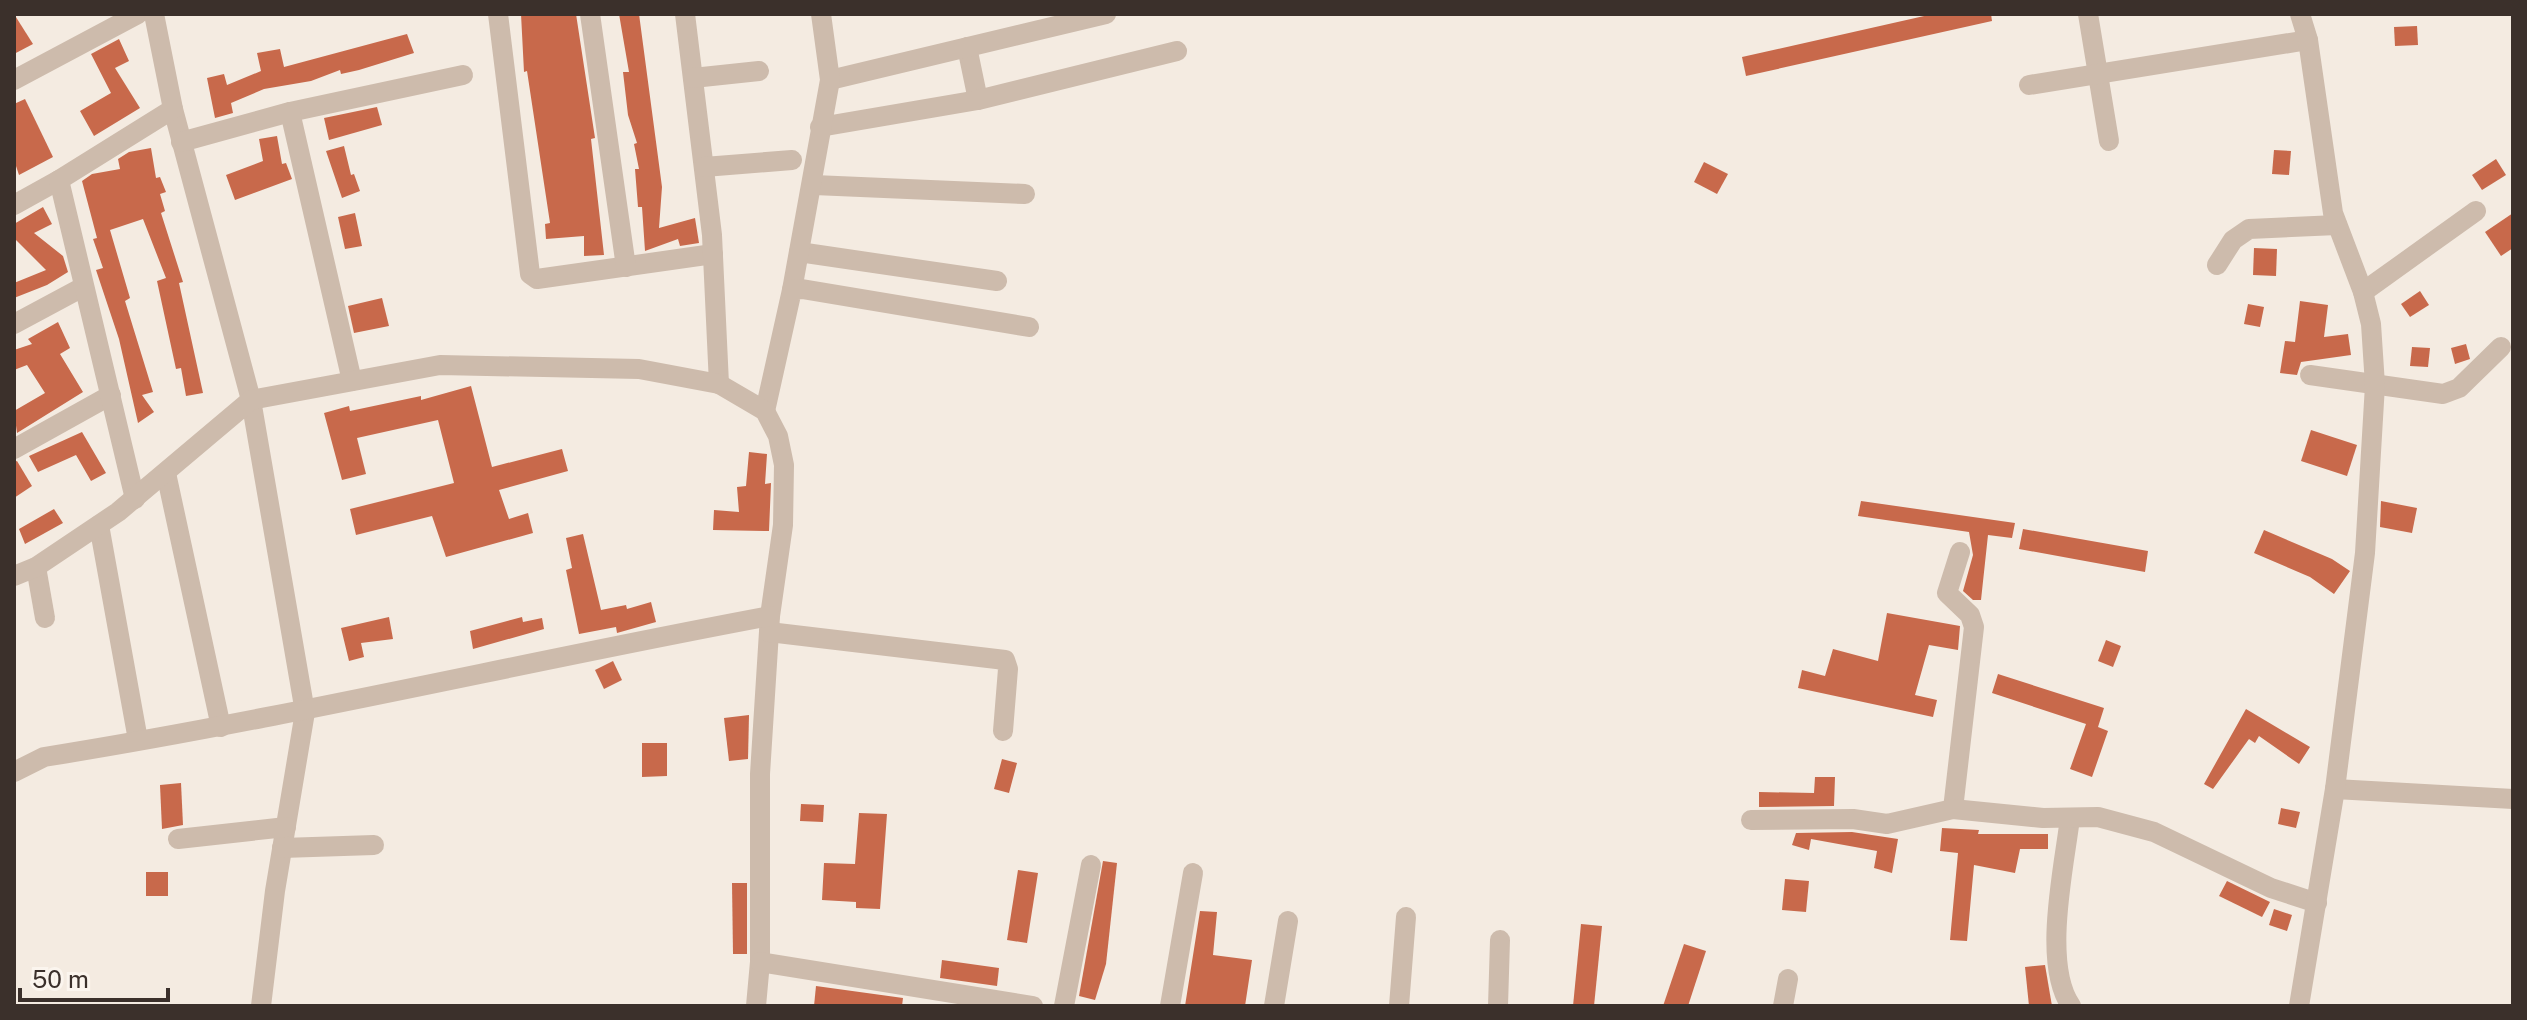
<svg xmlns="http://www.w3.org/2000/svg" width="2527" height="1020" viewBox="0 0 2527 1020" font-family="'Public Sans',sans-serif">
<rect width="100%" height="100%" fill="#f4ebe1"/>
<g fill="#c8694b">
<polygon points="14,14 33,44 14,54"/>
<polygon points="521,14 576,14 595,138 591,139 604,255 584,256 584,236 546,239 545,224 550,223 527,71 524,72"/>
<polygon points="619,14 639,14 662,187 659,228 695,218 699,243 680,246 678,239 645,251 642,207 638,207 635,169 639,169 634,144 637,143 628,115 623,72 629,72"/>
<polygon points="1933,14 1991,14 1992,21 1746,76 1742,57"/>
<polygon points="2417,26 2418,45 2395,46 2394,27"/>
<polygon points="407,34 414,53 359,70 341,74 340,70 311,81 264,89 231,103 233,113 215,118 207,78 224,74 227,85 261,71 257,53 280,49 284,67"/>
<polygon points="119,39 129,61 115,68 140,108 94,136 80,111 111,93 91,54"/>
<polygon points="25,99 53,157 19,175 14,160 14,104"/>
<polygon points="377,107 382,125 329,140 324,118"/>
<polygon points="277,136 282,164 286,163 292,179 235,200 226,175 263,161 259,139"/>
<polygon points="344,146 351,175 354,174 360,191 342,198 326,151"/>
<polygon points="151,148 156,178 160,177 166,192 160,194 165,211 161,213 183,282 179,283 203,393 186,396 181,368 176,369 157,281 166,278 143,219 110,230 130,298 125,301 153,392 142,395 154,412 138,423 119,339 96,270 103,268 93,239 97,238 82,181 92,174 120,169 118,159 129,152"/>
<polygon points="2274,150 2291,151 2289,175 2272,174"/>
<polygon points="2496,159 2506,175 2482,190 2472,175"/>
<polygon points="1704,162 1728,174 1717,194 1694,182"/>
<polygon points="43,207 52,224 34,233 63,256 68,272 47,285 14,298 14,283 46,270 14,238 14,224"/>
<polygon points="355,213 362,246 345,249 338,217"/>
<polygon points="2513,213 2513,248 2501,256 2485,232"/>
<polygon points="2254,248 2277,249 2276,276 2253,275"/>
<polygon points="2420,291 2429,305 2410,317 2401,304"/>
<polygon points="382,298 389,326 354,333 348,306"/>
<polygon points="2300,301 2328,305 2324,337 2348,334 2351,355 2301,362 2297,375 2280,373 2285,341 2295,342"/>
<polygon points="2248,304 2264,307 2260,327 2244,324"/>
<polygon points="58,322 70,348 60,354 83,392 17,433 14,411 45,393 27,365 14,370 14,350 32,344 28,339"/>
<polygon points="2466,344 2470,359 2455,364 2451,348"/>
<polygon points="2412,347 2430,348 2428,367 2410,366"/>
<polygon points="471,386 492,467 562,449 568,471 499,490 509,519 528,513 533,533 446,557 432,516 356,535 350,509 454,483 438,420 357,438 366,474 342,480 324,413 349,406 350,411 421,396 421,400"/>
<polygon points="2311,430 2357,445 2347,476 2301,461"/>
<polygon points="82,432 106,473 91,481 76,455 38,472 29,456"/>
<polygon points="749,452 767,454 765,484 771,483 769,531 713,530 714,510 739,512 737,487 746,486"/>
<polygon points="17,461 32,486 14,498 14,462"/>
<polygon points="1861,501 2015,523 2012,538 1988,535 1981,600 1973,600 1963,591 1973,555 1969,532 1858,516"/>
<polygon points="2381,501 2417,508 2412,533 2380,527"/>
<polygon points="54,509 63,523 25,544 19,529"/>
<polygon points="2023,529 2148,551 2145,572 2019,549"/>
<polygon points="2264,530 2332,559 2350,571 2334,594 2310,577 2254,553"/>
<polygon points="583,534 601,610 626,605 627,609 651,602 656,622 617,633 616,627 579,634 566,570 572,568 566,538"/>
<polygon points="1887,613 1960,626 1958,650 1929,645 1915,695 1937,700 1933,717 1798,688 1802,670 1825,676 1833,649 1878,661"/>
<polygon points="389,617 393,639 361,643 364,657 349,661 341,628"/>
<polygon points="522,617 523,622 542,618 544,629 473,649 470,631"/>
<polygon points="2106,640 2121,646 2113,667 2098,661"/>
<polygon points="613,661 622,680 604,689 595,670"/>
<polygon points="1998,674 2104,708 2098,727 2108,731 2092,777 2070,769 2086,724 1992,693"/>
<polygon points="2246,709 2310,747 2299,764 2259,736 2255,743 2249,739 2213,789 2204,784"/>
<polygon points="749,715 748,759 729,761 724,718"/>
<polygon points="642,743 667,743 667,776 642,777"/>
<polygon points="1002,759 1017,763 1009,793 994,789"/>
<polygon points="1815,777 1835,777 1834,806 1759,807 1759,792 1814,793"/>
<polygon points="181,783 183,825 162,829 160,785"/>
<polygon points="801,804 824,805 823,822 800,821"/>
<polygon points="2281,808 2300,812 2296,828 2278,824"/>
<polygon points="859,813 887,814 880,909 856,908 856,902 822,900 824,863 855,864"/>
<polygon points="1942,828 1979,830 1978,834 2048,834 2048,849 2020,849 2015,873 1974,865 1967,941 1950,940 1958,853 1940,851"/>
<polygon points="1852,832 1898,839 1892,873 1874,868 1877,851 1811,839 1809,850 1792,845 1796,833"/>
<polygon points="1103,861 1117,863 1106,964 1095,1000 1079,996"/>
<polygon points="1018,870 1038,873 1027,943 1007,940"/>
<rect x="146" y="872" width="22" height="24"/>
<polygon points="1785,879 1809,881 1806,912 1782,910"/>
<polygon points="2227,881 2270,902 2262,917 2219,896"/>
<polygon points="732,883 747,883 747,954 733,954"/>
<polygon points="2274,909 2292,915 2287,931 2269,925"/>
<polygon points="1200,911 1217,912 1213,955 1252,960 1245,1006 1185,1006"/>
<polygon points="1581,924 1602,926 1594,1006 1573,1006"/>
<polygon points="1684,944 1706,951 1688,1006 1663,1006"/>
<polygon points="942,960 999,968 997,986 940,978"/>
<polygon points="2045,965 2052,1006 2029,1006 2025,967"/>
<polygon points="816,986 903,998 902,1006 814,1006"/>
</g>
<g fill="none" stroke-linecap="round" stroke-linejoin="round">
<g stroke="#cdbbac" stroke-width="20">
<polyline points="498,14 530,274 537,279 713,254"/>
<polyline points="590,14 626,267"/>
<polyline points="685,14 712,235 719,384"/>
<polyline points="2088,14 2109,141"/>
<polyline points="967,47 978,100"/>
<polyline points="693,78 759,71"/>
<polyline points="14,80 138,14"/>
<polyline points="830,80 1106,14"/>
<polyline points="2029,85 2308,40"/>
<polyline points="173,109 251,400 305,712 275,891 261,1006"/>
<polyline points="290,112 463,75"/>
<polyline points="820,127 978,100 1177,51"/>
<polyline points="181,142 290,112 352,381"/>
<polyline points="704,167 792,160"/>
<polyline points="814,185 1025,194"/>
<polyline points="14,205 59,180"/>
<polyline points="799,252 997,281"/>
<polyline points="2217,265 2233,240 2249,229 2337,225"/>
<polyline points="792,290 830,80 821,14"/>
<polyline points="2363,292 2476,211"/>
<polyline points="14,324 83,287"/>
<polyline points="2310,375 2443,394 2459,388 2501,347"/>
<polyline points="765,411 792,290 802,289 1029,327"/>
<polyline points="14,449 111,395"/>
<polyline points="166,473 221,727"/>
<polyline points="135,499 59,180 173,109 154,14"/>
<polyline points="99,525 138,740"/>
<polyline points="36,567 45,618"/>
<polyline points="14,576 36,567 118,512 251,400 440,365 639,369 719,384 765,411 778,436 784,465 783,525 770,616 760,774 760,962 756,1006"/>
<polyline points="769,632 1005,660 1008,669 1003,731"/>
<path d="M14,772L44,757C288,718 528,661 770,616"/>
<polyline points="2335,789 2513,799"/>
<polyline points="1953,809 1974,627 1970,615 1947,593 1960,552"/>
<path d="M2070,818C2064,868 2042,964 2071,1006"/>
<polyline points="1751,820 1853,819 1887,824 1953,809 2043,818 2098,817 2154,832 2271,888 2317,903"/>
<polyline points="178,839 286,827"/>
<polyline points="282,848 374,845"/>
<polyline points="760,962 1033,1006"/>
<polyline points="1064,1006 1091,865"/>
<polyline points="1170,1006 1193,873"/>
<polyline points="1274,1006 1288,921"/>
<polyline points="1399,1006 1406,917"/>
<polyline points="1498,1006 1500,940"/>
<polyline points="1783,1006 1788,979"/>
<polyline points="2299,1006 2335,789 2365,553 2375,385 2371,324 2363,292 2333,213 2308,40 2300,14"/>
</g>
</g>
<rect width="2527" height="1020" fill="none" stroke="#3b302b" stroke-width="32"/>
<path d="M20 988v12h148v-12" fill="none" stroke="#3b302b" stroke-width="4"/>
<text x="32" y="988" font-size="24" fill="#3b302b" stroke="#fbf5ee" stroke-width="6" paint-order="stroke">50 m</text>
</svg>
